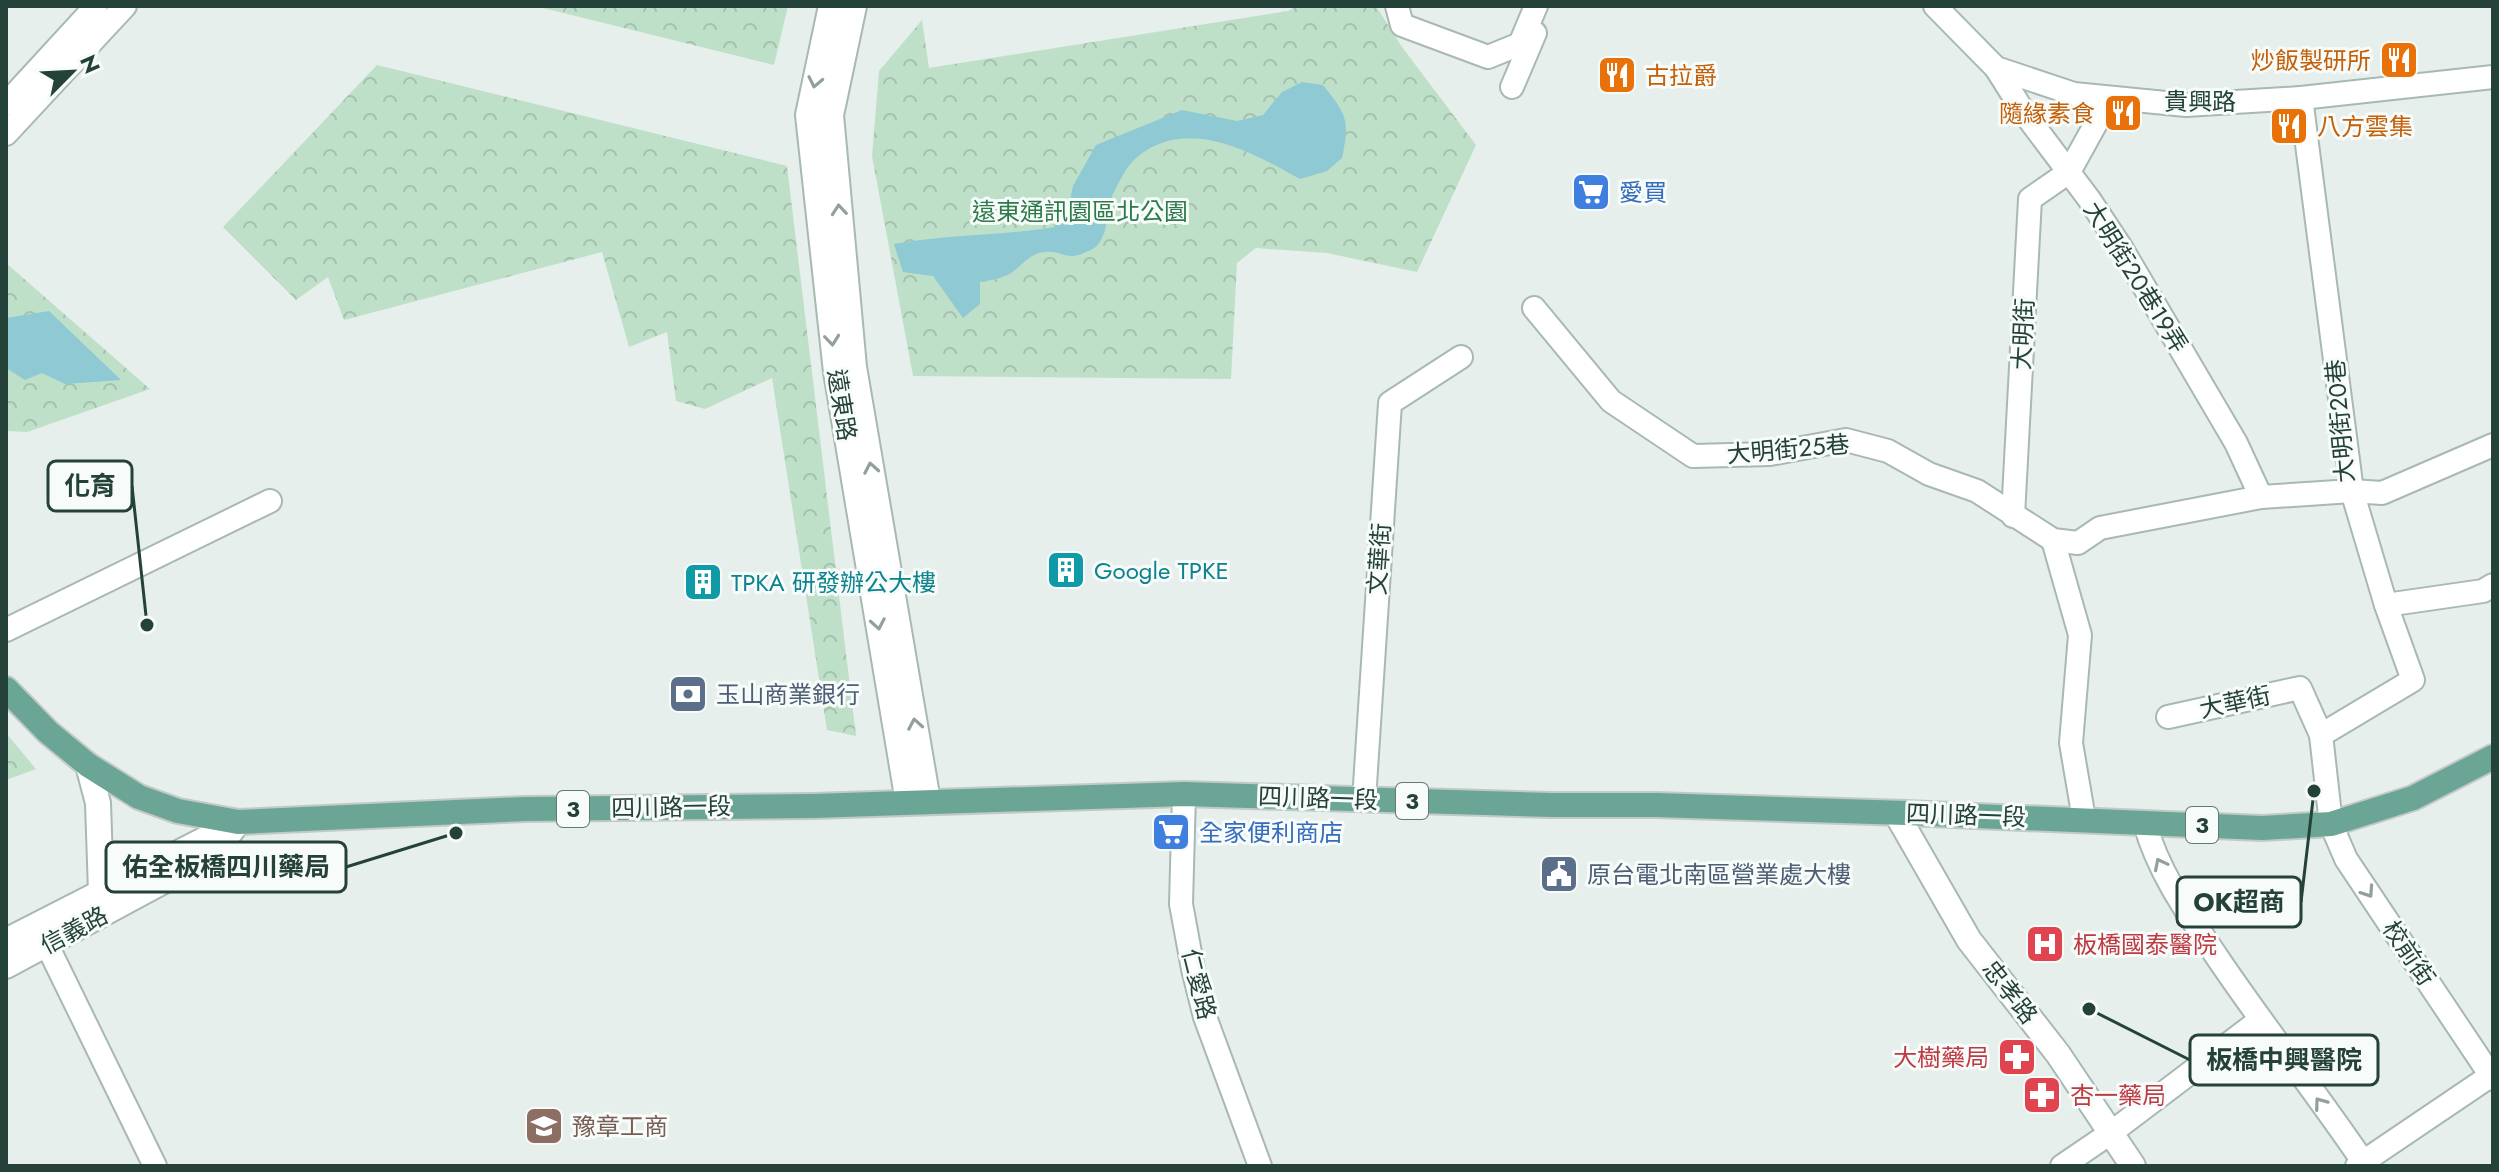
<svg xmlns="http://www.w3.org/2000/svg" width="2499" height="1172" viewBox="0 0 2499 1172" font-family="Jost,'Noto Sans TC',sans-serif">
<defs>
<pattern id="forest-crowns" width="20" height="18" patternUnits="userSpaceOnUse" patternTransform="scale(2)"><rect width="20" height="18" fill="#bfe0c8"/><path d="M2 6a3 3 0 1 1 6 0M12 15a3 3 0 1 1 6 0" fill="none" stroke="#a4c1ad"/></pattern>
</defs>
<rect width="100%" height="100%" fill="#e6efeb"/>
<g fill="url(#forest-crowns)">
<polygon points="535,6 788,6 774,65"/>
<polygon points="1297,6 1376,6 1402,47 1476,145 1417,272 1327,253 1256,248 1237,263 1231,379 913,376 872,156 879,71 922,20 929,68 1288,11"/>
<polygon points="377,65 787,166 856,736 827,730 772,378 705,409 676,401 667,332 629,347 602,252 344,320 328,277 296,300 223,227"/>
<polygon points="6,263 150,389 27,432 6,431"/>
<polygon points="6,733 36,769 6,780"/>
</g>
<g fill="#8ec9d4">
<path d="M1302,82L1323,85C1347,115 1350,120 1342,158L1327,171L1300,179C1251,152 1187,115 1136,158C1126,166 1119,183 1113,194C1105,210 1110,231 1097,246C1095,248 1088,251 1086,252C1066,262 1063,250 1045,252C1031,253 1024,263 1014,271C1005,278 992,280 980,282V304L963,318L933,276L903,272L894,244C948,234 1002,236 1055,227L1068,210L1073,186L1096,145L1182,110L1237,121L1263,115L1282,92Z"/>
<polygon points="49,311 121,380 65,384 42,373 25,380 6,368 6,318"/>
</g>
<g fill="none" stroke-linecap="round" stroke-linejoin="round">
<g stroke="#a8b8b2" stroke-width="26">
<g id="minor">
<polyline points="1397,6 1402,25 1488,57 1520,44 1536,6"/>
<polyline points="1935,6 1996,68 2074,94 2186,105 2301,98 2493,77"/>
<polyline points="1996,68 2025,114 2089,199 2122,249 2236,443 2261,497"/>
<polyline points="1512,87 1535,33"/>
<polyline points="6,104 96,6"/>
<polyline points="6,134 125,6"/>
<polyline points="1534,308 1611,401 1693,456 1770,454 1846,440 1888,451 1929,474 1977,491 2053,540 2078,543 2100,528 2261,497 2352,491 2301,98"/>
<polyline points="2493,445 2382,493 2352,491 2386,605 2483,591 2493,585"/>
<polyline points="2013,516 2030,199 2069,172 2110,98"/>
<polyline points="2053,540 2080,635 2071,743 2084,819"/>
<polyline points="2386,605 2413,680 2321,735 2331,824 2346,859 2493,1079"/>
<polyline points="6,630 270,501"/>
<polyline points="2168,717 2300,688 2321,735"/>
<polyline points="1184,794 1181,904 1193,969 1205,1017 1260,1166"/>
<polyline points="1364,800 1390,403 1461,357"/>
<path d="M2145,824C2159,874 2189,915 2217,957C2265,1028 2318,1095 2366,1166"/>
<polyline points="47,945 155,1166"/>
<polyline points="2062,1166 2112,1132 2260,1020"/>
<polyline points="2357,1166 2493,1074"/>
</g>
</g>
<g stroke="#a8b8b2" stroke-width="28">
<g id="tertiary">
<polyline points="831,6 808,115 836,372 908,802"/>
<polyline points="854,6 831,115 854,367 928,801"/>
<polyline points="88,765 98,803 101,892 97,902"/>
<polyline points="1896,813 1969,940 2058,1054 2133,1166"/>
<polyline points="6,941 233,825"/>
<polyline points="6,966 214,854 238,822"/>
</g>
</g>
<g stroke="#c2cac8" stroke-width="28">
<polyline id="primary" points="6,689 48,732 88,765 139,797 178,811 238,822 524,809 813,806 1184,794 1551,805 1656,805 1906,813 2262,828 2331,824 2413,798 2493,757"/>
</g>
<use href="#minor" stroke="#fff" stroke-width="22"/>
<use href="#tertiary" stroke="#fff" stroke-width="24"/>
<use href="#primary" stroke="#6aa596" stroke-width="24"/>
</g>
<defs><path id="oneway-chevron" d="M-2-3.5L2.5 0L-2 3.5" fill="none" stroke-width="1.6" stroke-linecap="round" stroke-linejoin="round" transform="scale(2)"/></defs>
<g stroke="#92a09c">
<use href="#oneway-chevron" transform="translate(815 82) rotate(102)"/>
<use href="#oneway-chevron" transform="translate(839 210) rotate(-95)"/>
<use href="#oneway-chevron" transform="translate(832 340) rotate(84)"/>
<use href="#oneway-chevron" transform="translate(871 468) rotate(-100)"/>
<use href="#oneway-chevron" transform="translate(878 624) rotate(80)"/>
<use href="#oneway-chevron" transform="translate(915 724) rotate(-100)"/>
<use href="#oneway-chevron" transform="translate(2160 864) rotate(-117)"/>
<use href="#oneway-chevron" transform="translate(2368 892) rotate(56)"/>
<use href="#oneway-chevron" transform="translate(2320 1103) rotate(-126)"/>
</g>
<defs>
<g id="restaurant-square" transform="scale(2)"><rect x="-9" y="-9" width="18" height="18" rx="4" fill="#e8710a" stroke="#f7fbf9"/><path d="M-5-6h1v4h1v-4h1v4h1v-4h1v5L-1.5 .5V6h-2V.5L-5-1ZM5-6V6H3V1.5H1.5Q1.5-4 5-6Z" fill="#fff"/></g>
<g id="supermarket-square" transform="scale(2)"><rect x="-9" y="-9" width="18" height="18" rx="4" fill="#3f7fe0" stroke="#f7fbf9"/><path d="M-6-5.5h2.5l.6 2H6L4.5 2H-2.5L-4.4-4H-6ZM-1.5 3.2a1.3 1.3 0 1 0 .1 0ZM3 3.2a1.3 1.3 0 1 0 .1 0Z" fill="#fff"/></g>
<g id="building-square" transform="scale(2)"><rect x="-9" y="-9" width="18" height="18" rx="4" fill="#0f9aa8" stroke="#f7fbf9"/><path d="M-4-6H4V6H1V3H-1V6H-4ZM-2.5-4.3h1.7v1.8h-1.7ZM.8-4.3h1.7v1.8H.8ZM-2.5-1h1.7V.8h-1.7ZM.8-1h1.7V.8H.8Z" fill="#fff"/></g>
<g id="bank-square" transform="scale(2)"><rect x="-9" y="-9" width="18" height="18" rx="4" fill="#5c6f8a" stroke="#f7fbf9"/><path d="M-6-4H6V4H-6ZM0-2.3a2.3 2.3 0 1 0 0 4.6a2.3 2.3 0 1 0 0-4.6Z" fill="#fff"/></g>
<g id="civic-square" transform="scale(2)"><rect x="-9" y="-9" width="18" height="18" rx="4" fill="#5c6f8a" stroke="#f7fbf9"/><path d="M-.6-6.5H3V-4.5H.6V-3L4-1V1h2V6H-6V1h2V-1L-.6-3ZM-1.2 2.5V6h2.4V2.5Z" fill="#fff"/></g>
<g id="hospital-square" transform="scale(2)"><rect x="-9" y="-9" width="18" height="18" rx="4" fill="#e0444e" stroke="#f7fbf9"/><path d="M-5-5h3v3.5h4V-5h3V5h-3V1.5h-4V5h-3Z" fill="#fff"/></g>
<g id="pharmacy-square" transform="scale(2)"><rect x="-9" y="-9" width="18" height="18" rx="4" fill="#e0444e" stroke="#f7fbf9"/><path d="M-2-6h4v4h4v4h-4v4h-4v-4h-4v-4h4Z" fill="#fff"/></g>
<g id="school-square" transform="scale(2)"><rect x="-9" y="-9" width="18" height="18" rx="4" fill="#8d6e63" stroke="#f7fbf9"/><path d="M0-5L7-2L0 1L-7-2ZM-4 1L0 2.5L4 1V4Q0 6-4 4Z" fill="#fff"/></g>
</defs>
<g fill-rule="evenodd">
<use href="#restaurant-square" x="2399" y="60"/>
<use href="#restaurant-square" x="1617" y="75"/>
<use href="#restaurant-square" x="2123" y="113"/>
<use href="#restaurant-square" x="2289" y="126"/>
<use href="#supermarket-square" x="1591" y="192"/>
<use href="#building-square" x="1066" y="570"/>
<use href="#building-square" x="703" y="582"/>
<use href="#bank-square" x="688" y="694"/>
<use href="#supermarket-square" x="1171" y="832"/>
<use href="#civic-square" x="1559" y="874"/>
<use href="#hospital-square" x="2045" y="944"/>
<use href="#pharmacy-square" x="2017" y="1057"/>
<use href="#pharmacy-square" x="2042" y="1095"/>
<use href="#school-square" x="544" y="1126"/>
</g>
<g text-anchor="middle" dominant-baseline="central" stroke-width="6" stroke-linejoin="round" paint-order="stroke">
<g fill="#f7fbf9" stroke="#637a73" stroke-width="2">
<rect x="1396" y="783" width="32" height="36" rx="6"/>
<rect x="557" y="791" width="32" height="36" rx="6"/>
<rect x="2186" y="807" width="32" height="36" rx="6"/>
</g>
<g font-size="22" font-weight="bold" fill="#24423a">
<text x="1412" y="801">3</text>
<text x="573" y="809">3</text>
<text x="2202" y="825">3</text>
</g>
<g font-size="24" fill="#c56008" stroke="#f7fbf9" text-anchor="end">
<text x="2371" y="60">炒飯製研所</text>
<text x="1645" y="75" text-anchor="start">古拉爵</text>
<text x="2095" y="113">隨緣素食</text>
<text x="2317" y="126" text-anchor="start">八方雲集</text>
</g>
<g font-size="24" fill="#24423a" stroke="#f7fbf9">
<text x="2200" y="101">貴興路</text>
<text transform="translate(2136 277) rotate(58)">大明街20巷19弄</text>
<text transform="translate(2023 334) rotate(-87)">大明街</text>
<text transform="translate(842 405) rotate(81)">遠東路</text>
<text transform="translate(2340 421) rotate(-95)">大明街20巷</text>
<text transform="translate(1788 449) rotate(-5)">大明街25巷</text>
<text transform="translate(1379 559) rotate(-86)">文華街</text>
<text transform="translate(2235 702) rotate(-12)">大華街</text>
<text transform="translate(1318 798) rotate(2)">四川路一段</text>
<text transform="translate(671 807) rotate(-1)">四川路一段</text>
<text transform="translate(1966 815) rotate(2)">四川路一段</text>
<text transform="translate(74 930) rotate(-28)">信義路</text>
<text transform="translate(2409 953) rotate(56)">校前街</text>
<text transform="translate(1199 984) rotate(76)">仁愛路</text>
<text transform="translate(2010 992) rotate(52)">忠孝路</text>
</g>
<g font-size="24" fill="#366cbe" stroke="#f7fbf9" text-anchor="start">
<text x="1619" y="192">愛買</text>
<text x="1199" y="832">全家便利商店</text>
</g>
<g font-size="24" fill="#2d7a4b" stroke="#f7fbf9">
<text x="1080" y="211">遠東通訊園區北公園</text>
</g>
<g font-size="24" fill="#0d838f" stroke="#f7fbf9" text-anchor="start">
<text x="1094" y="570">Google TPKE</text>
<text x="731" y="582">TPKA 研發辦公大樓</text>
</g>
<g font-size="24" fill="#4e5e75" stroke="#f7fbf9" text-anchor="start">
<text x="716" y="694">玉山商業銀行</text>
<text x="1587" y="874">原台電北南區營業處大樓</text>
</g>
<g font-size="24" fill="#be3a42" stroke="#f7fbf9" text-anchor="start">
<text x="2073" y="944">板橋國泰醫院</text>
<text x="1989" y="1057" text-anchor="end">大樹藥局</text>
<text x="2070" y="1095">杏一藥局</text>
</g>
<g font-size="24" fill="#785e54" stroke="#f7fbf9" text-anchor="start">
<text x="572" y="1126">豫章工商</text>
</g>
</g>
<path fill="none" stroke="#24423a" stroke-width="3" d="M147 625L132 486M456 833L346 867M2314 791L2301 902M2089 1009L2190 1060"/>
<g fill="#24423a" stroke="#f7fbf9" stroke-width="3">
<circle cx="147" cy="625" r="8"/>
<circle cx="456" cy="833" r="8"/>
<circle cx="2314" cy="791" r="8"/>
<circle cx="2089" cy="1009" r="8"/>
</g>
<g fill="#f7fbf9" stroke="#24423a" stroke-width="3">
<rect x="48" y="461" width="84" height="50" rx="8"/>
<rect x="106" y="842" width="240" height="50" rx="8"/>
<rect x="2177" y="877" width="124" height="50" rx="8"/>
<rect x="2190" y="1035" width="188" height="50" rx="8"/>
</g>
<g font-size="26" text-anchor="middle" font-weight="bold" fill="#24423a">
<text x="90" y="495">化育</text>
<text x="226" y="876">佑全板橋四川藥局</text>
<text x="2239" y="911">OK超商</text>
<text x="2284" y="1069">板橋中興醫院</text>
</g>
<rect width="2499" height="1172" fill="none" stroke="#24423a" stroke-width="16"/>
<g transform="translate(72 72) rotate(66)" stroke="#f7fbf9" stroke-width="6" paint-order="stroke">
<path d="M0-6L14 30L0 20L-14 30Z" fill="#24423a"/>
<text y="-12" font-size="22" font-weight="bold" text-anchor="middle" fill="#24423a">N</text>
</g>
</svg>
